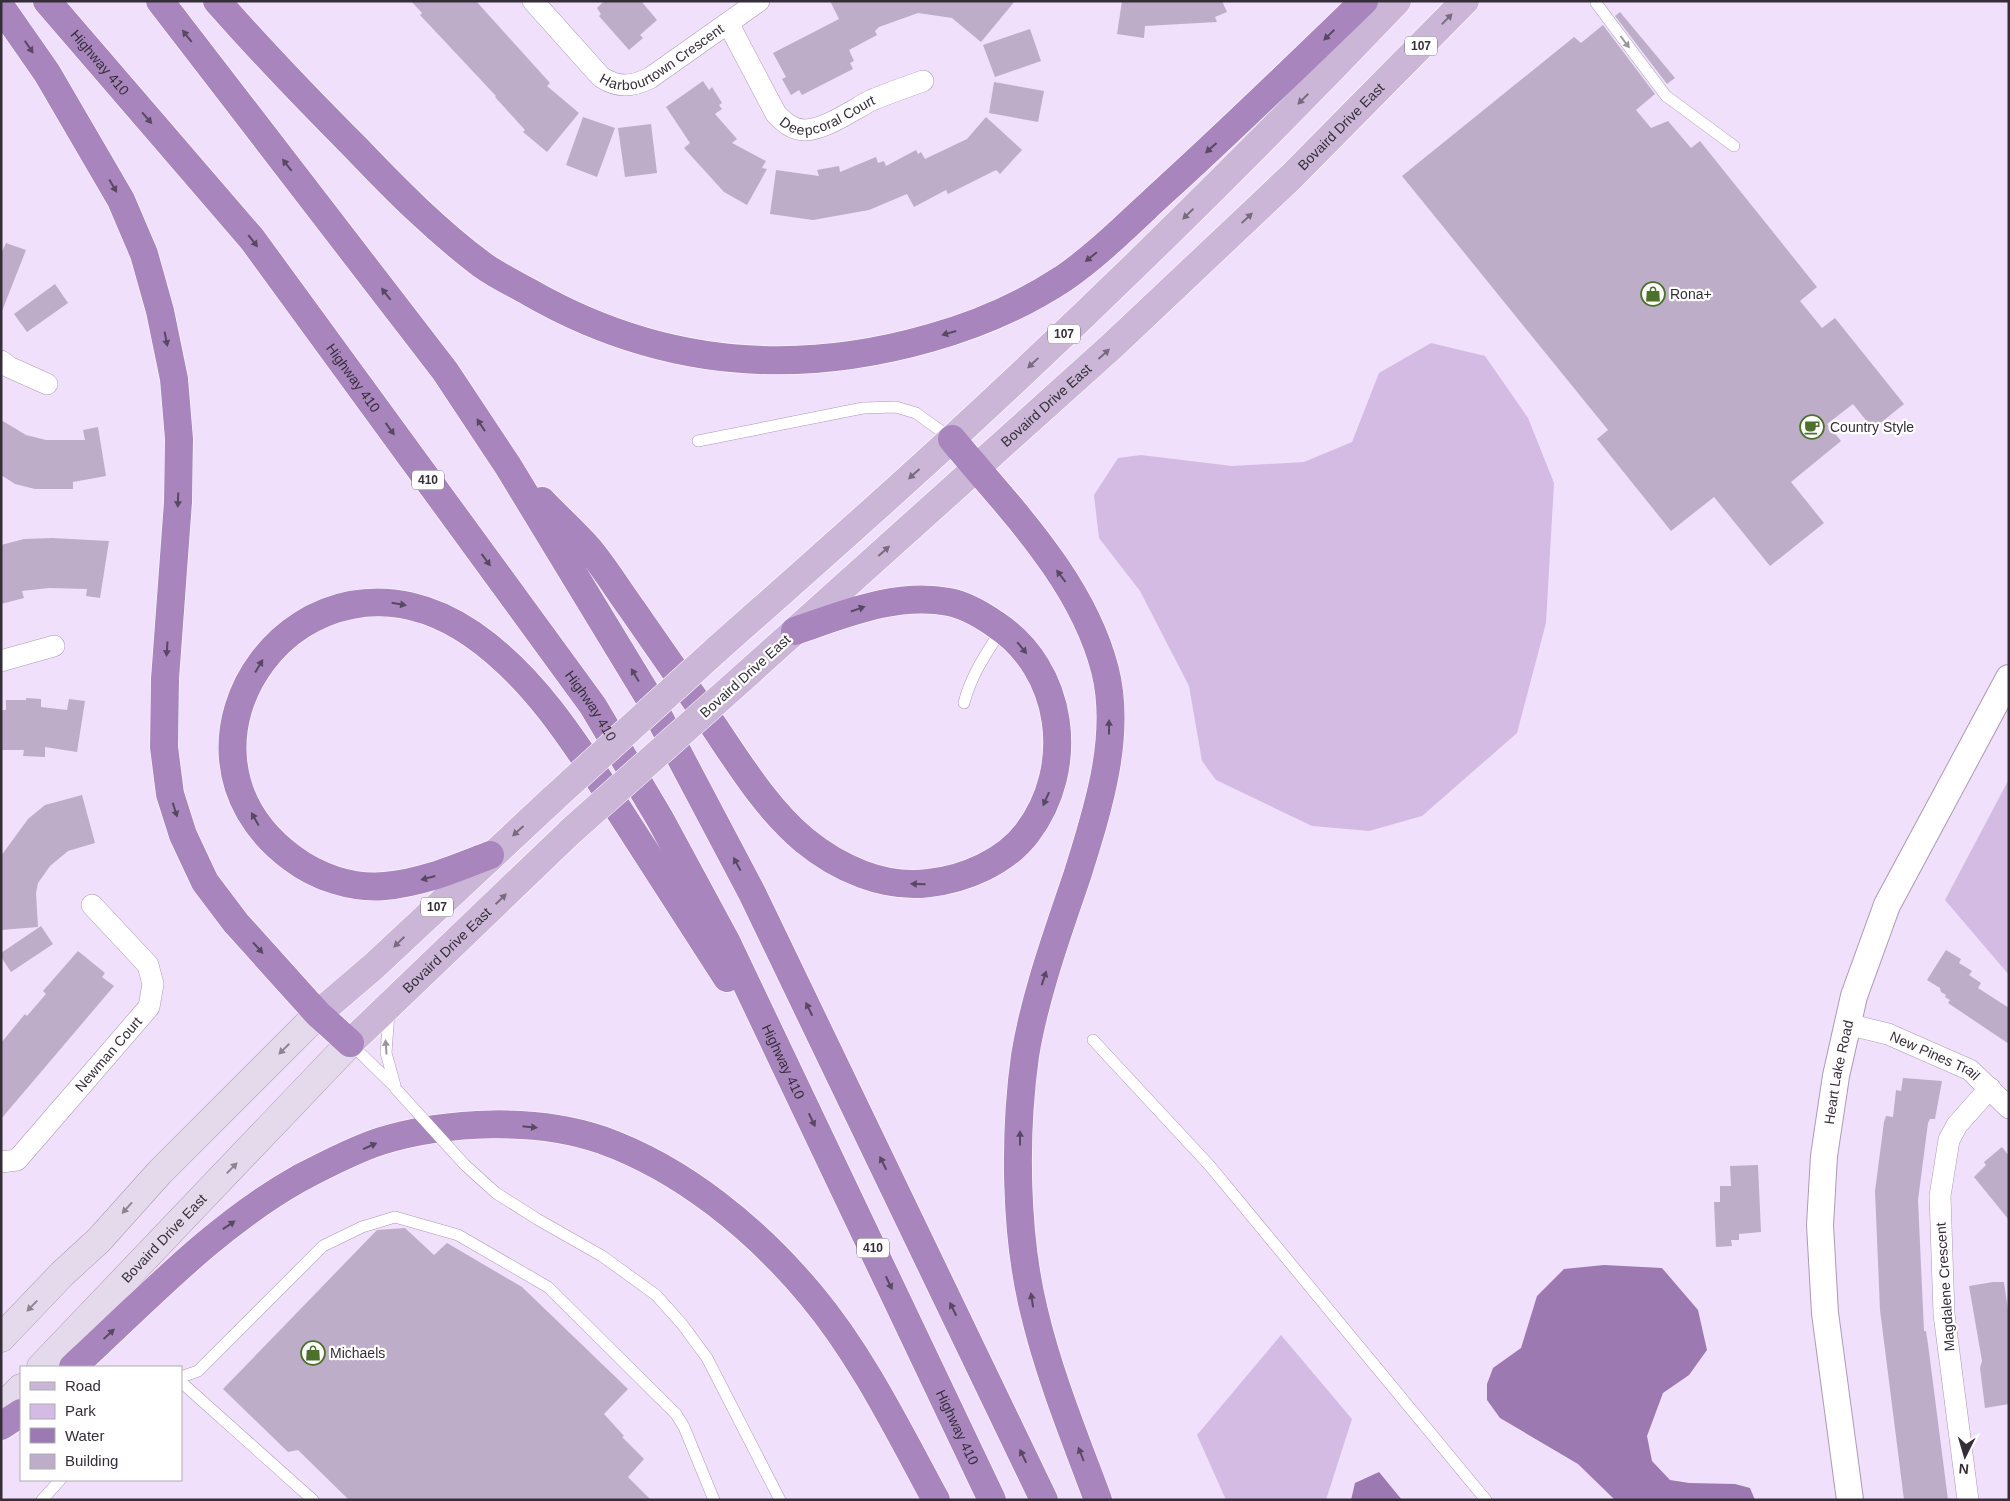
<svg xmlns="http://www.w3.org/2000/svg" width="2010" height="1501" viewBox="0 0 2010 1501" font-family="Helvetica,sans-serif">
<rect width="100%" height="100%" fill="#f1e0fc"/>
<g fill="#d4bbe4">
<polygon points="1431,343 1485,356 1528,418 1554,483 1546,623 1517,733 1422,816 1369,831 1312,826 1216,780 1202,761 1189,686 1140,591 1099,538 1094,495 1118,458 1141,455 1232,466 1304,462 1352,442 1379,373"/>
<polygon points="2009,779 2009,975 1945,900"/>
<polygon points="1281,1335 1352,1419 1326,1500 1226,1500 1197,1435"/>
</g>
<g fill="#9c79b0">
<polygon points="1604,1265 1662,1268 1698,1310 1707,1350 1689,1375 1663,1393 1647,1436 1652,1461 1670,1480 1689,1483 1735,1484 1750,1488 1755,1500 1615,1500 1578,1464 1500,1418 1487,1400 1487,1384 1493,1368 1521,1348 1537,1296 1564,1269"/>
<polygon points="1379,1472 1402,1500 1351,1500 1355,1483"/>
</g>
<g fill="#beadc8">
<polygon points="411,1 476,1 550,83 547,86 579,113 547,152 523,132 525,130 495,97 496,96 420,15 422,13"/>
<polygon points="604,1 641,1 657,20 640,35 643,38 629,50 599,16 601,14 597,8"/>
<polygon points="830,1 1015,1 981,42 952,18 918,13 879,27 875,31 877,35 849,50 854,61 850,63 853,69 802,95 799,90 791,95 782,79 786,77 773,53 839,19"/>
<polygon points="1122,1 1222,1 1227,12 1215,17 1217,22 1145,26 1144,38 1117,34"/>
<polygon points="1620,12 1675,78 1667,84 1615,16"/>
<polygon points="1603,25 1655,94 1636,110 1651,128 1668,121 1691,148 1700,141 1817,287 1800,301 1822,328 1835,318 1904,404 1873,429 1853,404 1827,424 1841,441 1791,482 1824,523 1770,566 1714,497 1671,531 1597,439 1608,430 1402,176 1574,37 1581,43"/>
<polygon points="1030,29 1041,61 995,77 983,45"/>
<polygon points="703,81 709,90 712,87 722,103 719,105 722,109 715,114 737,139 732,143 766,161 762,168 767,169 747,205 724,192 684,148 690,143 666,107"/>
<polygon points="994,82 1044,91 1038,122 989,113"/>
<polygon points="583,117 615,128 597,177 566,165"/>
<polygon points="986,117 1022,150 1000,174 996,170 948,194 946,190 914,207 907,194 869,210 813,220 770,214 776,170 819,176 817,170 839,166 840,172 876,157 878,163 884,161 886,166 916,150 918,154 921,152 925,159 967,139"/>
<polygon points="651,124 657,173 625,177 618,128"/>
<polygon points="6,243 26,250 2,311 1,254"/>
<polygon points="55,284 68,303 27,332 14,314"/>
<polygon points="1,420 26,435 46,440 85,440 83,430 98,427 106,476 73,482 73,489 35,489 15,484 1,475"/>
<polygon points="52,538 109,541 100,598 86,596 87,589 49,588 22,591 24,598 1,604 1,545 24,539"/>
<polygon points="26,698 41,699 41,707 67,710 69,699 85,701 77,752 45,747 45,757 23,756 24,750 1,750 1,710 6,710 6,700 26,700"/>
<polygon points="82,795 95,843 68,851 50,866 38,883 36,893 38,927 1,930 1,856 28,819 45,805"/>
<polygon points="41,926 53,944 11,972 1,957 1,953"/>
<polygon points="1946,950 1961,959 1959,963 1972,971 1969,975 1981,983 1978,988 2009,1008 2009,1044 1948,1003 1950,1000 1945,997 1946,995 1941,992 1940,988 1927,980"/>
<polygon points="78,951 105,973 102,977 114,986 1,1119 1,1043 25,1014 27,1016 46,994 43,991"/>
<polygon points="1903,1078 1942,1081 1935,1119 1930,1119 1928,1123 1918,1200 1924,1331 1926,1331 1928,1344 1948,1500 1904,1500 1880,1310 1875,1191 1884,1122 1886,1116 1893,1117 1896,1090 1901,1091"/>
<polygon points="2002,1147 2009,1156 2009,1220 1974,1177 1986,1165 1984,1162"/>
<polygon points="1758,1165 1761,1232 1739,1234 1739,1240 1731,1240 1732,1246 1716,1247 1714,1202 1720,1202 1720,1186 1731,1186 1730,1166"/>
<polygon points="405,1228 434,1255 447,1243 522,1287 628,1389 604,1414 624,1436 622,1437 644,1459 628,1477 651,1500 349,1500 298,1450 288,1452 223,1389 377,1230"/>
<polygon points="1993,1282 2004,1282 2009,1317 2009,1404 1985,1408 1980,1368 1982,1361 1969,1286"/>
</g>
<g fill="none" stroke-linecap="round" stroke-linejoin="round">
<g stroke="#ab9ab5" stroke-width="12">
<g id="service">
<polyline points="1596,3 1666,96 1734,146"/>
<polyline points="698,441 863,408 896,407 916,413 952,439"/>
<path d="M964,703C971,675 986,654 1001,630"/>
<polyline points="389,1012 386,1053 396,1089"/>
<polyline points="1093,1040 1210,1166 1486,1500"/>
<polyline points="350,1043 395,1087"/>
<polyline points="465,1165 496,1193 537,1219 602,1256 656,1295 682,1324 707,1358 780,1500"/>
<polyline points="181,1377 198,1371 323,1246 362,1227 395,1217 458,1235 548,1287 676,1414 684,1427 714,1500"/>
<polyline points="181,1382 313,1500"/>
<polyline points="42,1500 60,1480"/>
</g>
</g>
<g stroke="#ab9ab5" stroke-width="22">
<g id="minor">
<path id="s1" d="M533,1L601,77C618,88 632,87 650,78L759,1"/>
<path id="s2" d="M728,23L776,114C784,122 792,130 805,130C825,130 854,109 872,100C889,93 906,87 923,81"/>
<polyline points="1,361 9,367 47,384"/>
<polyline points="1,661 54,646"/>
<path id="s3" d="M1847,1024L1888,1034L1970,1070L2009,1108"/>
<path id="s4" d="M1,1162L17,1160L149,1007L153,984L148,965L92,905"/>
<polyline points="1968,1500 1944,1314 1940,1196 1949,1140 1957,1125 1990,1088"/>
</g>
</g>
<g stroke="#ab9ab5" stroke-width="28">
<g id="tertiary">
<path id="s5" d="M1850,1500L1825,1313L1820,1225L1824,1156L1836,1076L1854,996L1887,905L2009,678"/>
</g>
</g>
<g stroke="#ab9ab5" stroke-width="29">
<g id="secondary">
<polyline points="1,1338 62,1274 99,1240 160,1172 318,1014"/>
<path id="s6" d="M41,1367L350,1043"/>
<polyline points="1,1409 21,1388"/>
</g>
</g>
<g stroke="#fff" stroke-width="29">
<g id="primary">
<path d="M715,651C795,580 876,509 955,436C1107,296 1254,151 1397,1"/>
<path id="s7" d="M747,674L1112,346L1291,177L1465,1"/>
<polyline points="318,1014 374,966 554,798"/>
<path id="s8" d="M350,1043L571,831"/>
</g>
</g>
<g stroke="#fff" stroke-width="29">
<g id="motorway">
<path id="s9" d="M47,1L252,239L593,706L660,819L727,943L992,1500"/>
<polyline points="160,1 445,371 508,466 649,698 752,893 1044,1500"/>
<path d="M217,1C262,52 309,101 357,149C396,190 436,230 481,264C496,275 513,283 529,292C656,365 790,378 930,338C977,325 1023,305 1064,278C1100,253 1132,220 1165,190C1232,129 1298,65 1364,1"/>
<polyline points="1,7 47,73 121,200 144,254 160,311 174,379 179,439 178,502 165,679 164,747 170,794 183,835 205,882 236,923 318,1014 350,1043"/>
<path d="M952,439C1010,509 1082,580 1105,670C1122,737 1097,812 1077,876C1057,935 1035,995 1025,1056C1014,1135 1015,1234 1034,1311C1049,1375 1075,1438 1098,1500"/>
<path d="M542,501C557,517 574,532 589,549C605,568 618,590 632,609C659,648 686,687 713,725C740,765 767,809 804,840C838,868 884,889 929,883C965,879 1005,862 1027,833C1077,767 1064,669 995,624C982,615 965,605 949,602C896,592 845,614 795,631"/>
<path d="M490,855C456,868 422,883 385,886C352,889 317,877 292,858C142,747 303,519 472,634C537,679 580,750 622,815C657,869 692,923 727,978"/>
<path d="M73,1367C145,1301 214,1226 300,1178C321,1167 359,1148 381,1141C447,1121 536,1117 602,1140C683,1169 756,1229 811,1295C862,1356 898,1430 936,1500"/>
<polyline points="1,1426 21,1413"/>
</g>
</g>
<use href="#service" stroke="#fff" stroke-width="11"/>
<use href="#minor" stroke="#fff" stroke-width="21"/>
<use href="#tertiary" stroke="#fff" stroke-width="26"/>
<use href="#secondary" stroke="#e5daeb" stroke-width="28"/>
<use href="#primary" stroke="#cbb6d7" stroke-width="28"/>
<use href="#motorway" stroke="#a885bd" stroke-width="28"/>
<g stroke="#ab9ab5" stroke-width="12" stroke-linecap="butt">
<polyline id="service-bridge" points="396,1089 465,1165"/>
</g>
<g stroke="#fff" stroke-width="29" stroke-linecap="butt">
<g id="primary-bridge">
<polyline points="554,798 715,651"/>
<polyline points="571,831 747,674"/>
</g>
</g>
<use href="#service-bridge" stroke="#fff" stroke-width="11"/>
<use href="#primary-bridge" stroke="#cbb6d7" stroke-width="28"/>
</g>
<defs><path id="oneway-solid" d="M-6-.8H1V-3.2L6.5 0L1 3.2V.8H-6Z" transform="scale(1.25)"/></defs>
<g fill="#786b80">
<use href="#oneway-solid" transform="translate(1447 19) rotate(-46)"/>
<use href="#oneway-solid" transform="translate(1303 99) rotate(135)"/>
<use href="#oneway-solid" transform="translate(1188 214) rotate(136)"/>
<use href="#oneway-solid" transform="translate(1247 218) rotate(-43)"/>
<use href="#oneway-solid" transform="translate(1104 354) rotate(-42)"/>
<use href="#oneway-solid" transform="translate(1033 363) rotate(137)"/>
<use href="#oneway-solid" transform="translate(914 474) rotate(138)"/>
<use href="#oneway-solid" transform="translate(884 551) rotate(-42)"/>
<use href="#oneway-solid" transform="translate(518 831) rotate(138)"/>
<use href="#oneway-solid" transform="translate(501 899) rotate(-44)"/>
<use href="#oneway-solid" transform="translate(399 942) rotate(136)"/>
</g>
<g fill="#584861">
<use href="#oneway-solid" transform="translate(1329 35) rotate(136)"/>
<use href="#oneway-solid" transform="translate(187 36) rotate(-128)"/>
<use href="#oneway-solid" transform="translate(29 47) rotate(56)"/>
<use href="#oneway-solid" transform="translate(147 118) rotate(49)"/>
<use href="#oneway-solid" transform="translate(1211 148) rotate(138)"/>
<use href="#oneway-solid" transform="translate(287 165) rotate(-128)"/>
<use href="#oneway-solid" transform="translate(113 186) rotate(60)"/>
<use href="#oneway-solid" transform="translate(253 241) rotate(52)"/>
<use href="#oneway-solid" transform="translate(1091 257) rotate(141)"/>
<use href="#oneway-solid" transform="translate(386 294) rotate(-128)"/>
<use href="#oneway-solid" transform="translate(949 333) rotate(164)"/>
<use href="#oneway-solid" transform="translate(166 339) rotate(79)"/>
<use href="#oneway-solid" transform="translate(481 425) rotate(-123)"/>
<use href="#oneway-solid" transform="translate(390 429) rotate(54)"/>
<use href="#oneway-solid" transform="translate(178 500) rotate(92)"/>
<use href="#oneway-solid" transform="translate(486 560) rotate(54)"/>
<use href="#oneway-solid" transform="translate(1061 576) rotate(-127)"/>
<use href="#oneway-solid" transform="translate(399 604) rotate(10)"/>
<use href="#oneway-solid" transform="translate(858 609) rotate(-19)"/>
<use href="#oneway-solid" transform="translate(1022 648) rotate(51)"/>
<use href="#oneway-solid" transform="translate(167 649) rotate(94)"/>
<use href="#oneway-solid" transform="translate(259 666) rotate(-59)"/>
<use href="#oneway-solid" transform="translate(635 675) rotate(-121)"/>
<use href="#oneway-solid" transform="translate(1109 727) rotate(-90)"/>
<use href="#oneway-solid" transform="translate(1046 799) rotate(114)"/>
<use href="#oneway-solid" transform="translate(175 810) rotate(73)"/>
<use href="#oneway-solid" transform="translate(255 819) rotate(-120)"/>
<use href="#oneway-solid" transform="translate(737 864) rotate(-118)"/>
<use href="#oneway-solid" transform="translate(428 878) rotate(165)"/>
<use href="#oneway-solid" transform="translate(918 884) rotate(-178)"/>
<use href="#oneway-solid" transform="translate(258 948) rotate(48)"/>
<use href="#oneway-solid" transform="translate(1044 978) rotate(-72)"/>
<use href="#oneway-solid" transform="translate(809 1009) rotate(-116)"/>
<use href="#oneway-solid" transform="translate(812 1120) rotate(65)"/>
<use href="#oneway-solid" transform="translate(530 1127) rotate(6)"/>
<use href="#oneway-solid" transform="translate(1020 1138) rotate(-90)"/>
<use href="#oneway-solid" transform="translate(370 1146) rotate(-24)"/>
<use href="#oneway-solid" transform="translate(883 1163) rotate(-116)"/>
<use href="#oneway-solid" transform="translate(229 1225) rotate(-34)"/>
<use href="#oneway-solid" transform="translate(889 1283) rotate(65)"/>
<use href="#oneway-solid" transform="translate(1032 1300) rotate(-99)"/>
<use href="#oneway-solid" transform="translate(953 1309) rotate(-116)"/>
<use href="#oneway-solid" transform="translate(109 1334) rotate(-43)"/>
<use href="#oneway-solid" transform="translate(1081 1454) rotate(-111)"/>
<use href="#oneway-solid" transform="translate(1023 1456) rotate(-116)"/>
</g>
<g fill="#9a969c">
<use href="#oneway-solid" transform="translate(1625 42) rotate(53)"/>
<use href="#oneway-solid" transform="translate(386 1047) rotate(-94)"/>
</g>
<g fill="#8d8492">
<use href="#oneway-solid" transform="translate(284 1049) rotate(135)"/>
<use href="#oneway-solid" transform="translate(232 1168) rotate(-46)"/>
<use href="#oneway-solid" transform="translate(127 1208) rotate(132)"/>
<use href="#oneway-solid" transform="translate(32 1306) rotate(134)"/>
</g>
<defs>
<g id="shop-ring" transform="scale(1.25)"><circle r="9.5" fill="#fff" stroke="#4b712b" stroke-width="1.5"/><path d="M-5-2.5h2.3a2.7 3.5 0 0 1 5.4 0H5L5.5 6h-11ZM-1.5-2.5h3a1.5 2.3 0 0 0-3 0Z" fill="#4b712b"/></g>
<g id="cafe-ring" transform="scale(1.25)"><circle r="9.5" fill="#fff" stroke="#4b712b" stroke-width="1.5"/><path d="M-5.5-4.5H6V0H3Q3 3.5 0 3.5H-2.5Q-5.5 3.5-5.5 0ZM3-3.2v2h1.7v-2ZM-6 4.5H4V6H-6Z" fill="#4b712b"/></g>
</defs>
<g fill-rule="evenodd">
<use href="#shop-ring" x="1653" y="294"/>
<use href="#cafe-ring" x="1812" y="427"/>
<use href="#shop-ring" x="313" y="1353"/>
</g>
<g text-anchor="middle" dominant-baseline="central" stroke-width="4.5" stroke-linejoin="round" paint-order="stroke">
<g fill="#fff" stroke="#726d74" stroke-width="1">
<rect x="1405" y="36.5" width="32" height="19" rx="4"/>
<rect x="1048" y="324.5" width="32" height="19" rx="4"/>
<rect x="412" y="470.5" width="32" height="19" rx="4"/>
<rect x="421" y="897.5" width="32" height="19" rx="4"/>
<rect x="857" y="1238.5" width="32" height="19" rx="4"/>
</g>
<g font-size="12" font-weight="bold" fill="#352e39">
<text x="1421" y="46">107</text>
<text x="1064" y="334">107</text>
<text x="428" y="480">410</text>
<text x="437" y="907">107</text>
<text x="873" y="1248">410</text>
</g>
<g font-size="14" fill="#352e39" stroke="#fff">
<text stroke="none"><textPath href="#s1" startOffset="172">Harbourtown Crescent</textPath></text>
<text stroke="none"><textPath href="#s9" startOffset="81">Highway 410</textPath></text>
<text stroke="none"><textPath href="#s2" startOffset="162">Deepcoral Court</textPath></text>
<text stroke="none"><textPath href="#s7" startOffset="808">Bovaird Drive East</textPath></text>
<text stroke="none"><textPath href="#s9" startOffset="486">Highway 410</textPath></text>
<text stroke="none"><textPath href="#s7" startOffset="402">Bovaird Drive East</textPath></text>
<text transform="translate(745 676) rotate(-42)">Bovaird Drive East</text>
<text stroke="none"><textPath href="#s9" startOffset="891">Highway 410</textPath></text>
<text stroke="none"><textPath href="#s8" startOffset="134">Bovaird Drive East</textPath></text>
<text stroke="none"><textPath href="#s4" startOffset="156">Newman Court</textPath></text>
<text stroke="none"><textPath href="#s3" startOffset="94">New Pines Trail</textPath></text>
<text stroke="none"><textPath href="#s9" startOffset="1296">Highway 410</textPath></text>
<text stroke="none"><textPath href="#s5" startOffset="431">Heart Lake Road</textPath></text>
<text stroke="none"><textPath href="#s6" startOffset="178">Bovaird Drive East</textPath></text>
<text transform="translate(1945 1287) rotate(-94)">Magdalene Crescent</text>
<text stroke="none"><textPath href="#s9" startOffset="1701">Highway 410</textPath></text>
</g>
<g font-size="14" fill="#352e39" stroke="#fff" text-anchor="start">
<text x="1670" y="294">Rona+</text>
<text x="1830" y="427">Country Style</text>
<text x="330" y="1353">Michaels</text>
</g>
</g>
<rect width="2010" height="1501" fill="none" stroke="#352e39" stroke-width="5"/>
<rect x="20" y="1366" width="162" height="115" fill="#ffffff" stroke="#aeabb0"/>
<rect x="30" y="1382" width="25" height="8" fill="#cbb6d7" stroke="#aeabb0"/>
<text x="65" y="1391" font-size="15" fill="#352e39">Road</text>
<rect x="30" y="1404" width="25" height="15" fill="#d4bbe4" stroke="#aeabb0"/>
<text x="65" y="1416" font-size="15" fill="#352e39">Park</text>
<rect x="30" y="1428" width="25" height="15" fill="#9c79b0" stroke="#aeabb0"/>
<text x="65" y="1441" font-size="15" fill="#352e39">Water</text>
<rect x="30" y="1454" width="25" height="15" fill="#beadc8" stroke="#aeabb0"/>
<text x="65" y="1466" font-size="15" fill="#352e39">Building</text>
<g transform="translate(1965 1456) rotate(185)" stroke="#ffffff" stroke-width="4" paint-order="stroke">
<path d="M0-4L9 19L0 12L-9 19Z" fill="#352e39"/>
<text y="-8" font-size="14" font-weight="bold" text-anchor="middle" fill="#352e39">N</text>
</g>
</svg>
